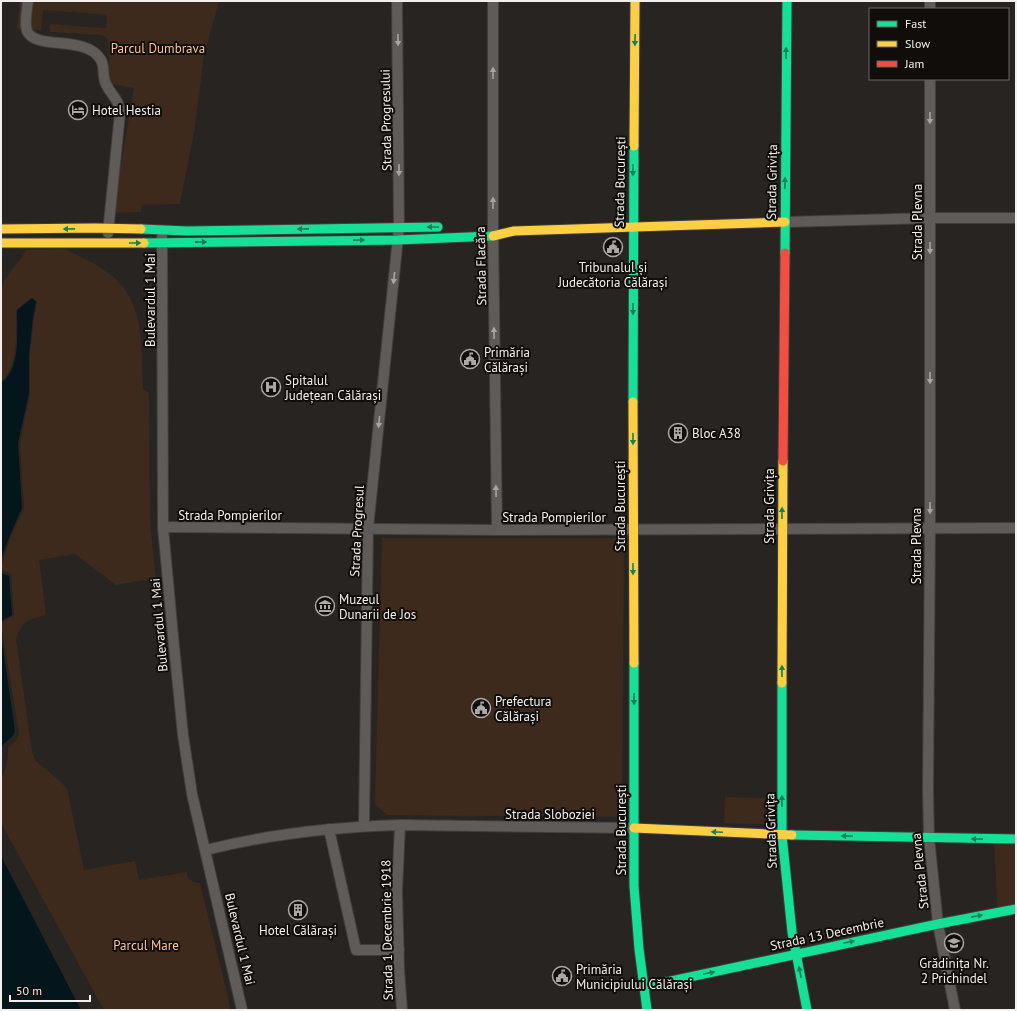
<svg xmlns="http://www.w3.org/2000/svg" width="1017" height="1011" viewBox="0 0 1017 1011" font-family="'PT Sans',sans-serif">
<rect width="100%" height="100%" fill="#272422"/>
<g fill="#3d2a1c">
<polygon points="20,1 219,1 204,55 195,127 180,204 142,205 141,212 113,213 134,88 110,84 108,39 102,35 50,32 50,24 106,28 107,15 43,10 41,30 17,29"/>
<path d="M64,249C84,258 109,269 123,287C145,315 141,356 143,389L149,393L150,523L156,578L116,585L75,554L39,560L46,615C29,619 22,621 16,639L32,752L35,760L39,764L48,771L67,788L84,870L135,861L139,880L187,872V876L193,882L200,883L231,1010H104L1,823V778C8,768 8,758 8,747C14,744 18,740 19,733L1,623L14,615L11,574L1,570V568L10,538L24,508L20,444L30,393V354L34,317L37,302L32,298L16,310C16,331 19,367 1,382V289L4,281L27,250Z"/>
<polygon points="382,538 624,538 622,812 616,817 387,815 375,804"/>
<polygon points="725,797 765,798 764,824 724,823"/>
<polygon points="994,841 1016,841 1016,912 998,916"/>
</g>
<g fill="#04151c">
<path d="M32,298L36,302L33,317L29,355V393L18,443L22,508L10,535L1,559V383C21,370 17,331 17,310Z"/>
<polygon points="1,573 9,576 12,615 1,621"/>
<polygon points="1,635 15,731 12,737 1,746"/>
<polygon points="1,856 81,1010 1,1010"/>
</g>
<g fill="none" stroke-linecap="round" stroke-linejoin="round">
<g stroke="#413e3d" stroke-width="12">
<g id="street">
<path d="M28,1C27,10 24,23 27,31C36,51 86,34 101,60C105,67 102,77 106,84C111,96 119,98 120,113L108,233"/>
<polyline points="493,1 493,227 497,530"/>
<polyline points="930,1 930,9"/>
<polyline points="930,79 930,528 928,789 929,838 938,924 955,1010"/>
<polyline points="785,222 930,218 1016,218"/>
<polyline points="162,237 163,527 173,636 183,735 192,794 242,1010"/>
<polyline points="163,527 497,530 1016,528"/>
<polyline points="400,825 397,891 399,969 402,1010"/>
<polyline points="364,826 368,528 399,228 397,1"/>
<polyline points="329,829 356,950 399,950"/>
<path d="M206,850C269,834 334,827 400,825L634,828"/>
</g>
</g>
<g stroke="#413e3d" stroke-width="11">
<g id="fast">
<polyline points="141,229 187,231 438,227"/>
<polyline points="144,243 398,240 493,236"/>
<polyline points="785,253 787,1"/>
<polyline points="633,402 634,146"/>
<polyline points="634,663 634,886 639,949 647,1010"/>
<polyline points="782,683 782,835 792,932 807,1010"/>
<polyline points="792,835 1016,839"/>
<polyline points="643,987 938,924 1016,909"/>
</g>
</g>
<g stroke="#413e3d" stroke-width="11">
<g id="slow">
<polyline points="634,146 635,1"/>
<polyline points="1,229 95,228 141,229"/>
<polyline points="493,236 514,231 785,222"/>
<polyline points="1,243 144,243"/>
<polyline points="633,402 634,663"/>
<polyline points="782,683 783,461"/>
<polyline points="634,828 792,835"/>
</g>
</g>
<g stroke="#413e3d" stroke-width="11">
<polyline id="jam" points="783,461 785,253"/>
</g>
<use href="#street" stroke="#5e5b59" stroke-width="10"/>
<use href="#fast" stroke="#16e098" stroke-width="9"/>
<use href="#slow" stroke="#ffcf43" stroke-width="9"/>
<use href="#jam" stroke="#f24e42" stroke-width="9"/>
</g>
<defs><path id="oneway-solid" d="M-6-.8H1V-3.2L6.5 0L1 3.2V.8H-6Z"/></defs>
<g fill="#a8a5a2">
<use href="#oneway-solid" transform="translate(398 40) rotate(89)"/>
<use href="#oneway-solid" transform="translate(493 73) rotate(-90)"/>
<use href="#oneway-solid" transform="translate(930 118) rotate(90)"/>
<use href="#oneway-solid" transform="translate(399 170) rotate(90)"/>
<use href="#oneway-solid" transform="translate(493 203) rotate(-90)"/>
<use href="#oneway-solid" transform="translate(930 248) rotate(90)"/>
<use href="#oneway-solid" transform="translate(394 278) rotate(96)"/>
<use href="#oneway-solid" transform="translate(494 333) rotate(-91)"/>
<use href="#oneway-solid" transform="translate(930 378) rotate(90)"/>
<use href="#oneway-solid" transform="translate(379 422) rotate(96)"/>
<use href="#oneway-solid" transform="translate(496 491) rotate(-91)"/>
<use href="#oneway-solid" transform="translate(930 508) rotate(90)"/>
</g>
<g fill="#138159">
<use href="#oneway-solid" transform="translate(635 40) rotate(91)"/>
<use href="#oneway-solid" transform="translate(786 53) rotate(-89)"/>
<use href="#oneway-solid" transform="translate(633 170) rotate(91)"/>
<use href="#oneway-solid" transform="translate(785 183) rotate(-89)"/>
<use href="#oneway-solid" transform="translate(433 227) rotate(180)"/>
<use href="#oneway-solid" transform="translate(69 229) rotate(179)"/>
<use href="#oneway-solid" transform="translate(303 229) rotate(179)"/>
<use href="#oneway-solid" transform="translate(359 240) rotate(-1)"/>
<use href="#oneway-solid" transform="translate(201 242) rotate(-1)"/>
<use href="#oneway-solid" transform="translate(135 243)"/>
<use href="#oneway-solid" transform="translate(633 309) rotate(90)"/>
<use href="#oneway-solid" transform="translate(633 439) rotate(90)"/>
<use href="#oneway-solid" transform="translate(782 513) rotate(-89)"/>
<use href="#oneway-solid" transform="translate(633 569) rotate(90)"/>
<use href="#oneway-solid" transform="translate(782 671) rotate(-90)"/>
<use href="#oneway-solid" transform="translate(634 699) rotate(90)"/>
<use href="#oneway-solid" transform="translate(782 801) rotate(-90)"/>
<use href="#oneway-solid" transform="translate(717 832) rotate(-177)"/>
<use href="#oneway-solid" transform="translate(847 836) rotate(-179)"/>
<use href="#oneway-solid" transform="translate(977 839) rotate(-179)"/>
<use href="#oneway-solid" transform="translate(977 916) rotate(-11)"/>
<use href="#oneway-solid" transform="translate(849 942) rotate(-12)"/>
<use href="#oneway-solid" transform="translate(800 972) rotate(-101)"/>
<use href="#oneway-solid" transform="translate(709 973) rotate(-12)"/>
</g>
<defs>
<g id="hotel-ring" transform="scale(1)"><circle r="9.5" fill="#100d0b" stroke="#aca8a5" stroke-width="1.5"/><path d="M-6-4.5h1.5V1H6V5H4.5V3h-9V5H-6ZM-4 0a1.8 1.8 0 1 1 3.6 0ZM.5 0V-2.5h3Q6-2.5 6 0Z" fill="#aca8a5"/></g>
<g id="civic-ring" transform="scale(1)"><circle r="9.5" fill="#100d0b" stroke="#aca8a5" stroke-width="1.5"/><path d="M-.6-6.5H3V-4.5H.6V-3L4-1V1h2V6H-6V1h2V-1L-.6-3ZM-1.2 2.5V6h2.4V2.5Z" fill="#aca8a5"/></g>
<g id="hospital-ring" transform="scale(1)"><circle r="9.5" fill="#100d0b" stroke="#aca8a5" stroke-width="1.5"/><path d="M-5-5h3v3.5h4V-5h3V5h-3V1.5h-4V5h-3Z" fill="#aca8a5"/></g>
<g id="building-ring" transform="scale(1)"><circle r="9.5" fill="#100d0b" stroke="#aca8a5" stroke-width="1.5"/><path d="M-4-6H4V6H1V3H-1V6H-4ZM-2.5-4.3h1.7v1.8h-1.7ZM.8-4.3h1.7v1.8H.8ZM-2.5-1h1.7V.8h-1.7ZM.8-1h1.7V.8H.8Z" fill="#aca8a5"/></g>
<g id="museum-ring" transform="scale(1)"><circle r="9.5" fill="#100d0b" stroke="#aca8a5" stroke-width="1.5"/><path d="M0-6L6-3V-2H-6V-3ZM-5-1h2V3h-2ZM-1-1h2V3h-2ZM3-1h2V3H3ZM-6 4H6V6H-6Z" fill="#aca8a5"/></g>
<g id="school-ring" transform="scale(1)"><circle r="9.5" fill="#100d0b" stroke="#aca8a5" stroke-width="1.5"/><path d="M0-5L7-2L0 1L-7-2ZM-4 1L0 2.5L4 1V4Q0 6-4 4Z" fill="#aca8a5"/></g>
</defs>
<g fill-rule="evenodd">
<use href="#hotel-ring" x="78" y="110"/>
<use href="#civic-ring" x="613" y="247"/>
<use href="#civic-ring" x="470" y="359"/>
<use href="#hospital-ring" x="271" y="387"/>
<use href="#building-ring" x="678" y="433"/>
<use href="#museum-ring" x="325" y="606"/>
<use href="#civic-ring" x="481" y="708"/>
<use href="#building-ring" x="298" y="910"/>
<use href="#school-ring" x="954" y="943"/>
<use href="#civic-ring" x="562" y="976"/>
</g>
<g text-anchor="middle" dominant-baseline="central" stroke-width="4" stroke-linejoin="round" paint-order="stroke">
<g font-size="13" fill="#fbc399" stroke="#100d0b">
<text x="158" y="48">Parcul Dumbrava</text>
<text x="146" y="945">Parcul Mare</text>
</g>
<g font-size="13" fill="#f3efec" stroke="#100d0b" text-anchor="start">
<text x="92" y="110">Hotel Hestia</text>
<text x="613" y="267" text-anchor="middle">Tribunalul și<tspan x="613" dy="15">Judecătoria Călărași</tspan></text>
<text x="484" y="352">Primăria<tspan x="484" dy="15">Călărași</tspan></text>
<text x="285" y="380">Spitalul<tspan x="285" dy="15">Județean Călărași</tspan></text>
<text x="692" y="433">Bloc A38</text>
<text x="339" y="599">Muzeul<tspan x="339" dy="15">Dunarii de Jos</tspan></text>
<text x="495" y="701">Prefectura<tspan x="495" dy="15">Călărași</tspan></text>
<text x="298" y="930" text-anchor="middle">Hotel Călărași</text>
<text x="954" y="963" text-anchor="middle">Grădinița Nr.<tspan x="954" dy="15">2 Prichindel</tspan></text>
<text x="576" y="969">Primăria<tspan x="576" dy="15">Municipiului Călărași</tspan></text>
</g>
<g font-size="13" fill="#f3efec" stroke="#100d0b">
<text transform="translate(386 120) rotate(-91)">Strada Progresului</text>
<text transform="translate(620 182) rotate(-89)">Strada București</text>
<text transform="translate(772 182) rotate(-89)">Strada Grivița</text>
<text transform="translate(917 222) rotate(-90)">Strada Plevna</text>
<text transform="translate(481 266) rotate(-91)">Strada Flacăra</text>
<text transform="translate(150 300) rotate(-90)">Bulevardul 1 Mai</text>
<text transform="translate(620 506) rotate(-90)">Strada București</text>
<text transform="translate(769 506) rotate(-90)">Strada Grivița</text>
<text x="230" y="515">Strada Pompierilor</text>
<text x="554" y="517">Strada Pompierilor</text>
<text transform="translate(357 531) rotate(-87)">Strada Progresul</text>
<text transform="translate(916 546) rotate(-90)">Strada Plevna</text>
<text transform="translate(159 625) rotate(-95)">Bulevardul 1 Mai</text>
<text x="550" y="814">Strada Sloboziei</text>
<text transform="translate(621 830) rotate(-90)">Strada București</text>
<text transform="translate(771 831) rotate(-92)">Strada Grivița</text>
<text transform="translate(920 871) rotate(-96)">Strada Plevna</text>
<text transform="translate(387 930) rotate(-91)">Strada 1 Decembrie 1918</text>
<text transform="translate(827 934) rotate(-12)">Strada 13 Decembrie</text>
<text transform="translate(240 939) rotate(77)">Bulevardul 1 Mai</text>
</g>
</g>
<rect width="1017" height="1011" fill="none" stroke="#f3efec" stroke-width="4"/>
<rect x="869" y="8" width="140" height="72" fill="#100d0b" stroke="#6b6765"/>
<rect x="877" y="21" width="20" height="6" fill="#16e098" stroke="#6b6765"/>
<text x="905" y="28" font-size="12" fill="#f3efec">Fast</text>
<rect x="877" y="41" width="20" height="6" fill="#ffcf43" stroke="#6b6765"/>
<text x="905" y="48" font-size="12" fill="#f3efec">Slow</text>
<rect x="877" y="61" width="20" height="6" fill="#f24e42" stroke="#6b6765"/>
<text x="905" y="68" font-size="12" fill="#f3efec">Jam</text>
<path d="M10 995v6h80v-6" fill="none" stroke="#f3efec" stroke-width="2"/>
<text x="16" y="995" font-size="12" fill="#f3efec" stroke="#100d0b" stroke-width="3" paint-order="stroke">50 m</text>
</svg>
